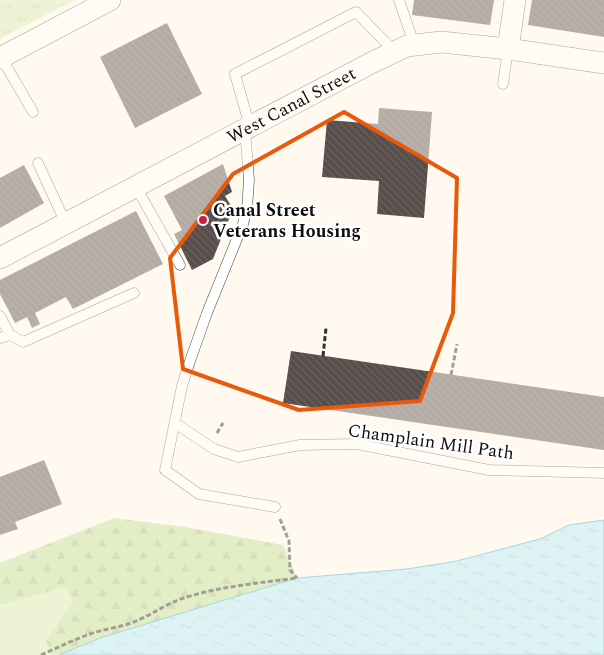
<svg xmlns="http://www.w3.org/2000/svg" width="604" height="655" viewBox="0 0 604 655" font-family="Spectral,serif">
<defs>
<pattern id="forest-firs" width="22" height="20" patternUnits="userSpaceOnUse" patternTransform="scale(1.25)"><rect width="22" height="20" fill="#c1dd95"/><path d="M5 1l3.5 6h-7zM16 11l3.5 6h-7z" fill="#a5bc7f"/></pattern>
<pattern id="park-tufts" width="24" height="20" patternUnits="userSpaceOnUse" patternTransform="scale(1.25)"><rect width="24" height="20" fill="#daecb7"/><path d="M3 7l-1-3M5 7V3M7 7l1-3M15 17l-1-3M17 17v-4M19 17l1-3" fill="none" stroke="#bac99c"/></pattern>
<pattern id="water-ripples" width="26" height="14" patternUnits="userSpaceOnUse" patternTransform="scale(1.25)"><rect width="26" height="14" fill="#b1e9f9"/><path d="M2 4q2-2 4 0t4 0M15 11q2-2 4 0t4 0" fill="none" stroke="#97c7d4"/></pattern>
<pattern id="building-back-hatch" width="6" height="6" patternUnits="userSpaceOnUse" patternTransform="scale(1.25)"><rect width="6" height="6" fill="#574d4a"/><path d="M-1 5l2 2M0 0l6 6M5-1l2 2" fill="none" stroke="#6a6260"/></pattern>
</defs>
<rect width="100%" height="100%" fill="#fff9ef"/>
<polygon fill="#daecb7" points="66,587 73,602 46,641 52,655 0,655 0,605"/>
<polygon fill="url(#forest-firs)" points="114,518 185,527 283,545 297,578 100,638 59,655 52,655 46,641 73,602 66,587 0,605 0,563"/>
<polygon fill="url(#park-tufts)" points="0,0 75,0 0,39"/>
<polygon fill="url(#water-ripples)" stroke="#35acd3" points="604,520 604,655 59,655 100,638 297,578 407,569 457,561 540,539 569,525"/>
<g fill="url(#building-back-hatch)">
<polygon points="414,0 494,0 490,25 412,15"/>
<polygon points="532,0 604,0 604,37 528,25"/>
<polygon points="167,23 202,94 135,128 100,57"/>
<polygon points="379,108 432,112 424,218 377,214 379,181 322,177 327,120 378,124"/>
<polygon points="223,164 232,192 225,196 233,209 213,259 192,270 174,234 182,230 164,196"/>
<polygon points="24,165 44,203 0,228 0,178"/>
<polygon points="136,211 163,264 73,309 66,297 35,313 40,324 32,328 27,317 15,323 0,294 0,280"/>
<polygon points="291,351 604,397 604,450 283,403"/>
<polygon points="44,460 62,504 15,522 18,529 0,535 0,477"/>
</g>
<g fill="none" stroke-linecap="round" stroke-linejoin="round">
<g stroke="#414141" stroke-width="11">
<g id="service">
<polyline points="399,0 414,44"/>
<polyline points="1,57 33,112"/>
<polyline points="503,84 508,49"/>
<polyline points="250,127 235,74 356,12 394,51"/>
<polyline points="245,129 249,180 247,209 243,224 207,313 190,361 182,386 165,470 199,494 275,507"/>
<polyline points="38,163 66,224"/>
<polyline points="136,187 180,265"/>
<polyline points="0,316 10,335 0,338"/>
<polyline points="10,335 23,342 134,293"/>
<polyline points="175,423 214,449 238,457 300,445 357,444 489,470 604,473"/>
</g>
</g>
<g stroke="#414141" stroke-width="22">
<g id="minor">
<polyline points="508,49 515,0"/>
<polyline points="0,58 110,0"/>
<path id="s1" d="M0,258L373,62L407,46L441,42L508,49L604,63"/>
</g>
</g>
<g stroke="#303030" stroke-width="3" stroke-dasharray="5 2.5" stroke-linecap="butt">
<polyline points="323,356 326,328"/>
<polyline points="451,375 457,344"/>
<polyline points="217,433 223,423"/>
<polyline points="280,519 289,541 290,570 297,578"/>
<path d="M41,655C57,648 73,640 90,634C103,629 118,628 131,623C151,616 166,603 187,597C222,586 260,583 297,578"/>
</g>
<use href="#service" stroke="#fff" stroke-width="10"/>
<use href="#minor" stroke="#fff" stroke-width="21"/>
</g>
<path d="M0 0H604V655H0ZM344,112L457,178L453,313L420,401L299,410L183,369L170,258L233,174Z" fill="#fff9ef" fill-opacity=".55" fill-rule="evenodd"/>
<path fill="none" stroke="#e8590c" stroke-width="4" stroke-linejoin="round" d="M344,112L457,178L453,313L420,401L299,410L183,369L170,258L233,174Z"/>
<circle fill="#c51f41" stroke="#fff" stroke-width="2" cx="203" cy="220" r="5"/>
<g text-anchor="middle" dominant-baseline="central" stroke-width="5" stroke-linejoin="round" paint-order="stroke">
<g font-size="18" fill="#0e0e0e" stroke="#fff">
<text stroke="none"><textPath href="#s1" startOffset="329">West Canal Street</textPath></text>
<text transform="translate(431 442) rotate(8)">Champlain Mill Path</text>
</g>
<g font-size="18" font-weight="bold" fill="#0e0e0e" stroke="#fff" text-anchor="start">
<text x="213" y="210">Canal Street<tspan x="213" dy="21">Veterans Housing</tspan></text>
</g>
</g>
</svg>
